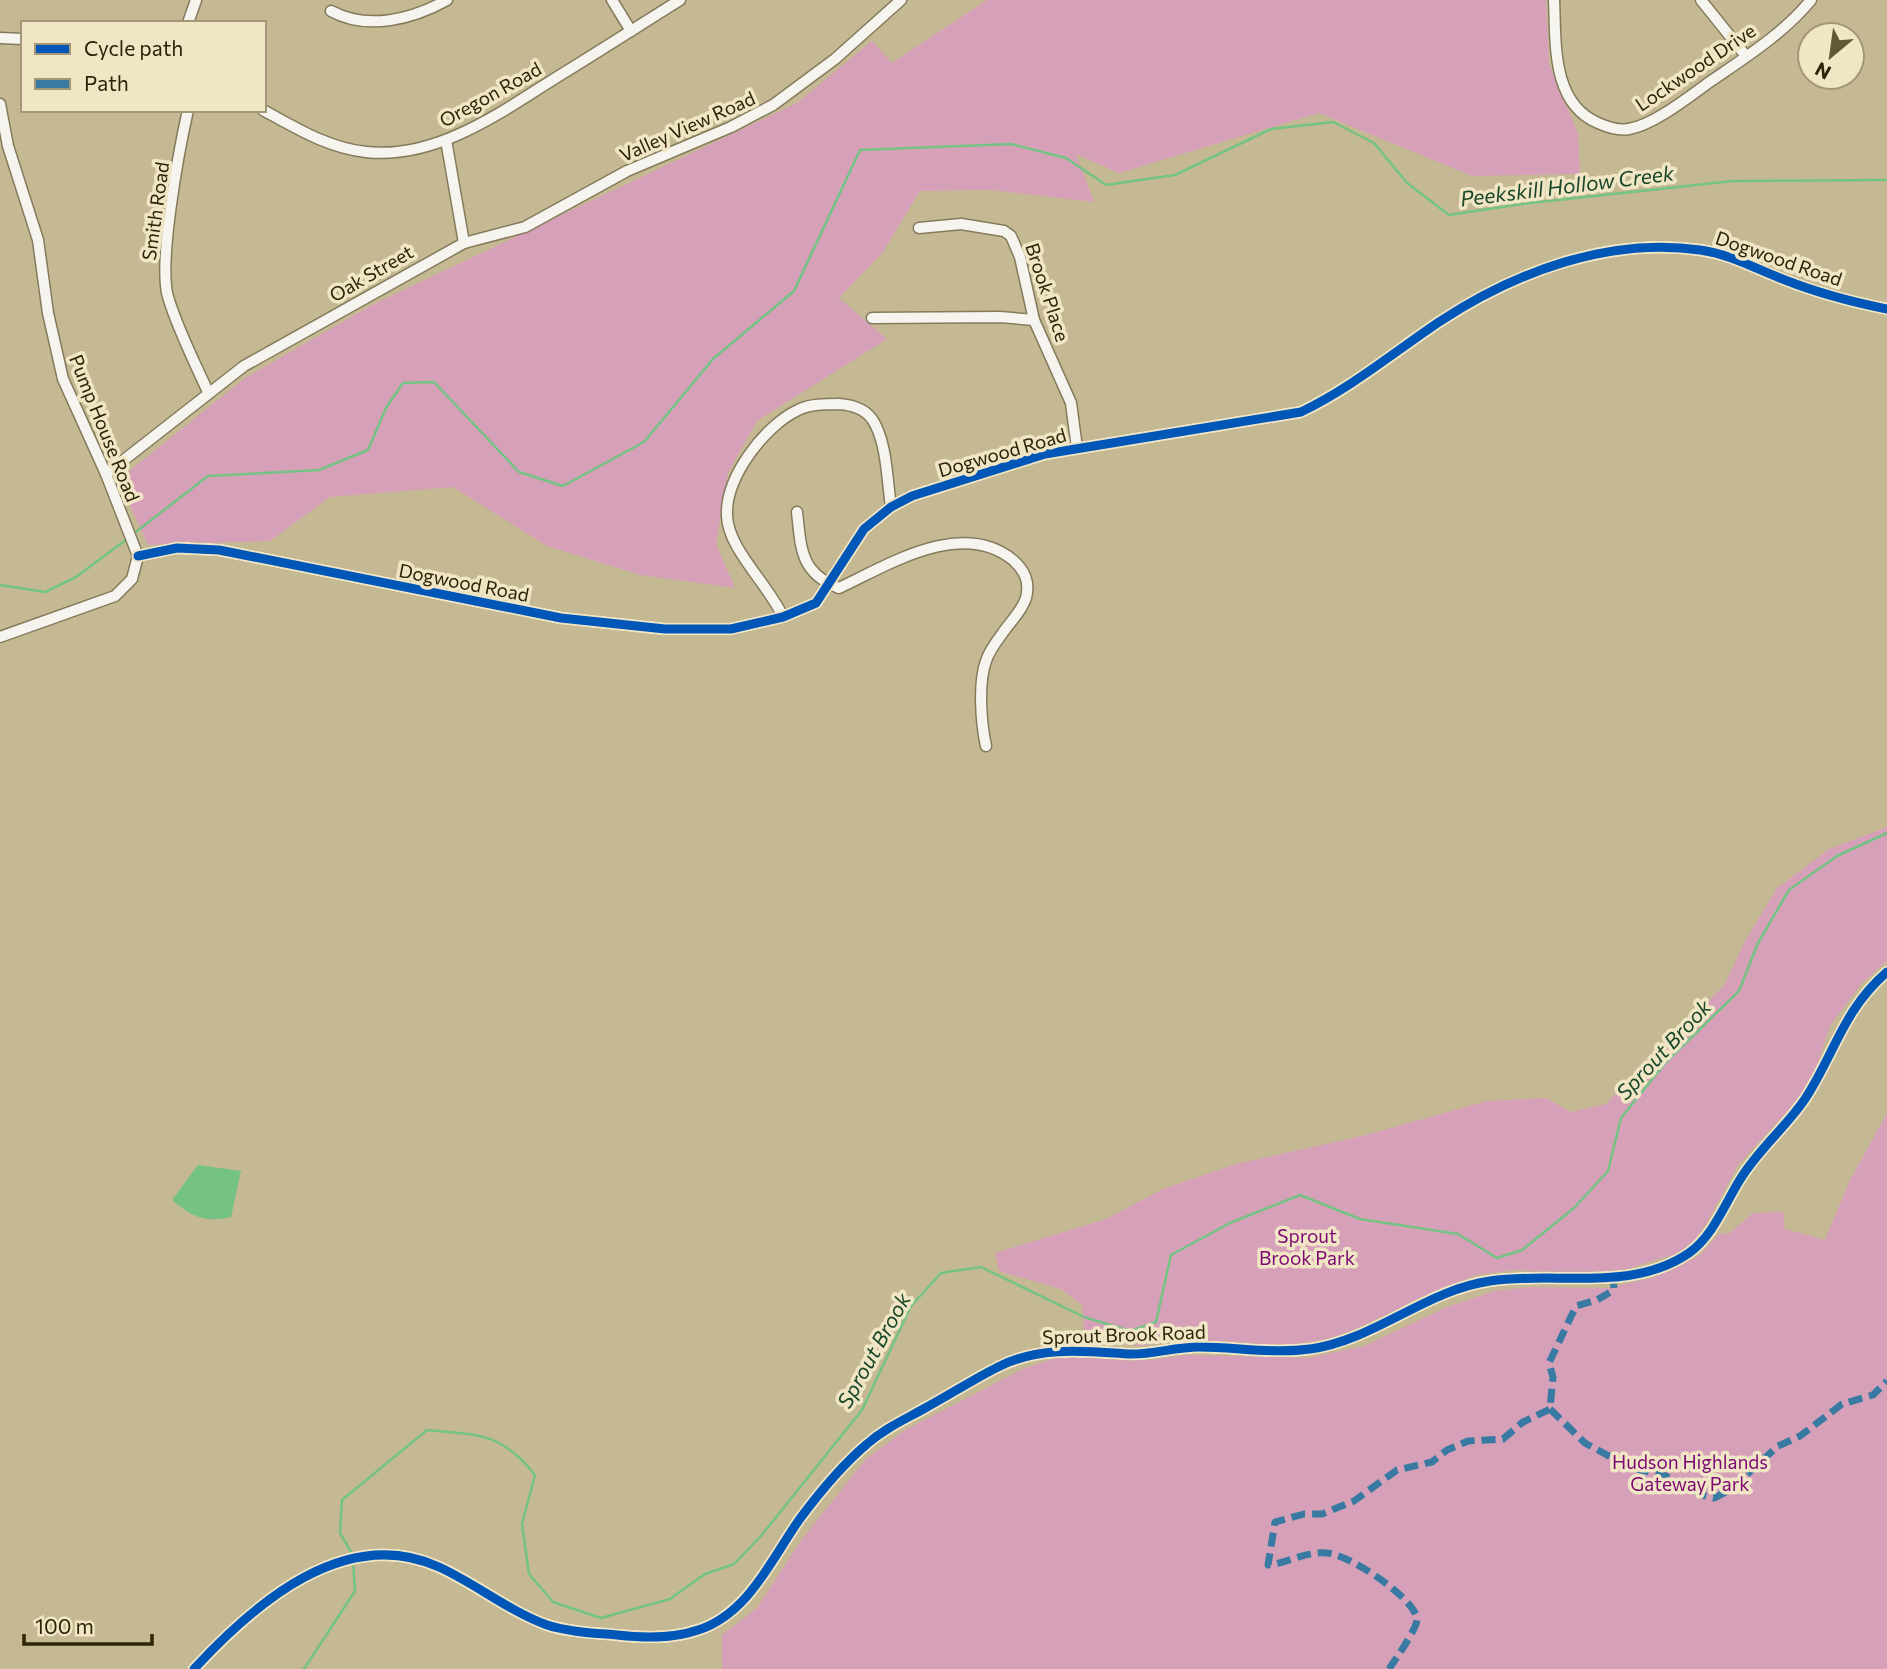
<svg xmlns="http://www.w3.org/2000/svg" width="1887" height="1669" viewBox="0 0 1887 1669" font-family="Commissioner,sans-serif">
<rect width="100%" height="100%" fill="#c5b993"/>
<g fill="#d6a1b8">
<polygon points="987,0 1546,0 1549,64 1578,133 1580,174 1472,176 1319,113 1119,173 1076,154 1094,202 991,190 920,191 883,252 839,298 887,339 757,421 728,473 716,544 735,588 641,575 547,546 453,487 330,497 270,541 148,545 118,480 245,378 372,305 797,103 872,41 892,63"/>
<polygon points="1887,827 1887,961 1862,983 1830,1026 1817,1065 1799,1098 1738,1165 1706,1224 1691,1245 1676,1254 1623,1270 1583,1273 1513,1270 1476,1275 1337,1337 1281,1347 1182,1338 1143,1346 1085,1341 1082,1305 1061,1289 999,1271 995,1253 1106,1219 1163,1189 1236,1164 1366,1135 1487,1101 1546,1098 1571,1112 1606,1104 1663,1044 1724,986 1745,941 1777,888 1829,849"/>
<polygon points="1887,1113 1887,1669 722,1669 722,1635 757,1608 802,1539 866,1459 905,1430 1025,1368 1053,1359 1084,1355 1151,1360 1185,1355 1308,1358 1364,1346 1447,1307 1494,1291 1530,1287 1606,1288 1652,1278 1699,1256 1719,1234 1730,1233 1753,1213 1783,1212 1785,1229 1825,1240 1849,1182"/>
</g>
<path fill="#74c384" d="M198,1165L241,1171L231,1217C205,1223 192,1217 172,1200Z"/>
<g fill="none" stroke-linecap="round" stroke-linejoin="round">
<g stroke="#74c384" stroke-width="2.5">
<polyline points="132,535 208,476 319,470 368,450 386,408 403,383 434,382 519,472 563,486 644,442 713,359 794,291 860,150 1011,144 1066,158 1106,185 1175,175 1271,129 1333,122 1374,143 1407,183 1449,215 1530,203 1733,181 1887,180"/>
<polyline points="0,585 45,592 76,577 127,539"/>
<path d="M353,1555L340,1533L342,1500L427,1430C478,1435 501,1432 535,1475L522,1524L529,1574L553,1602L601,1618L670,1599L705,1574L734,1564L761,1536L862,1410L911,1306L941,1273L981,1267L1084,1317L1130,1331L1156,1322L1171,1255L1230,1223L1300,1195L1360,1219L1458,1234L1497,1258L1522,1250L1574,1208L1608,1171L1621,1118L1666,1062L1739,991L1758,943L1789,890L1837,856L1887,833"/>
<polyline points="304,1669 355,1591 353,1562"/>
</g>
<g stroke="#857b5c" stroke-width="13">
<g id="minor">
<polyline points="612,0 631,31"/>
<path d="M1554,0C1556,42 1551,103 1598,123C1607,127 1618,131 1629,129C1654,125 1690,96 1711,81C1746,57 1784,33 1811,0"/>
<polyline points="1701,0 1746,56"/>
<path d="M331,11C368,31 413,19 447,0"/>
<polyline points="188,23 196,0"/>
<polyline points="0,38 23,39"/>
<polyline points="0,104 8,146 38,240 48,313 63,379 106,474 138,556 132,579 115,596 0,637"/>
<path d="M188,110C179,150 158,262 168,297C178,330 194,361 208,392"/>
<path d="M263,110C296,128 328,148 366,152C438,160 504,110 562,74C601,50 640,25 680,0"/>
<polyline points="919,228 961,224 1004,231 1011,236 1020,257 1034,320 1071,403 1077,448"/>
<polyline points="464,243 525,227 627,171 731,127 773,105 835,59 901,0"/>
<polyline points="872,318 1000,317 1034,320"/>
<polyline points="106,474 244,366 464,243 446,140"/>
<path d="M797,512C801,548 800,573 839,588C888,565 962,518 1013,560C1025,571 1030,582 1026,598C1022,611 1010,622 1002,634C996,642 989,651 986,661C978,683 981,723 986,746"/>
<path d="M138,556L177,548L219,550L561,618L665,629H731L783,617L816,603L864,529L891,507L912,496L1045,454L1301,412C1351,388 1393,353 1439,322C1515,272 1608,237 1700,250C1730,254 1756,269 1785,280C1818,293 1852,302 1887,309"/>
<path d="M783,617C769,585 728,549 727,516C725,478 764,426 798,410C810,404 825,404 839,404C852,405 864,408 872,419C887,441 887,480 891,507"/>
<path d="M194,1669C254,1604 345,1524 439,1567C476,1584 509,1611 547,1625C569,1632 594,1633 617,1635C644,1638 672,1639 698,1630C748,1614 771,1560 799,1520C819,1493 841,1466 867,1444C885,1428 906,1419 927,1407C951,1394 974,1379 998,1367C1039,1346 1084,1351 1128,1354C1152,1355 1174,1347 1199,1347C1236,1347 1273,1354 1310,1349C1375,1340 1426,1290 1490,1281C1555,1271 1631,1293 1689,1253C1714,1235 1725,1203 1741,1178C1759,1149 1786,1127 1805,1099C1835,1053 1843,1010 1887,972"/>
</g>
</g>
<use href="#minor" stroke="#f6f4ef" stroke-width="10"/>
<g stroke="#387aa2" stroke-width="7" stroke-dasharray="14 7" stroke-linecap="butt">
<polyline points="1550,1409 1585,1443 1607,1455 1633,1468 1666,1476 1702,1495 1714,1498 1730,1490 1778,1446 1800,1436 1842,1404 1873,1395 1887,1381"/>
<path d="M1389,1669C1395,1660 1419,1626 1417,1618C1412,1596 1348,1554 1327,1553C1306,1551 1288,1563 1268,1565L1275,1522L1304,1514H1322L1354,1501L1397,1470L1432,1462L1447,1450L1468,1441L1503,1439L1523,1422L1550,1409L1553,1377L1549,1363L1576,1306L1597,1300L1614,1290L1613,1277"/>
</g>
<g stroke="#f0e5c4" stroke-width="13">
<g id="cycleway">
<path d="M138,556L177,548L219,550L561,618L665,629H731L783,617L816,603L864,529L891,507L912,496L1045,454L1301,412C1351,388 1393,353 1439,322C1515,272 1608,237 1700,250C1730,254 1756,269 1785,280C1818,293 1852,302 1887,309"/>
<path d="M194,1669C254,1604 345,1524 439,1567C476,1584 509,1611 547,1625C569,1632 594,1633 617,1635C644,1638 672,1639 698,1630C748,1614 771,1560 799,1520C819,1493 841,1466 867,1444C885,1428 906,1419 927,1407C951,1394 974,1379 998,1367C1039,1346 1084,1351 1128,1354C1152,1355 1174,1347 1199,1347C1236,1347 1273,1354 1310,1349C1375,1340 1426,1290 1490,1281C1555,1271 1631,1293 1689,1253C1714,1235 1725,1203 1741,1178C1759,1149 1786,1127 1805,1099C1835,1053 1843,1010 1887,972"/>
</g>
</g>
<use href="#cycleway" stroke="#0057b8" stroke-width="9"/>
</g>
<g text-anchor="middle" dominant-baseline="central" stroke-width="7" stroke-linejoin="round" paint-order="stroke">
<g font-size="19" fill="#2c2407" stroke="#f0e5c4">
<text transform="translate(1695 67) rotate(-34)">Lockwood Drive</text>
<text transform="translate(490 94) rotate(-29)">Oregon Road</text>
<text transform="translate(687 126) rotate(-24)">Valley View Road</text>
<text transform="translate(155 211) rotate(-82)">Smith Road</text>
<text transform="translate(1779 258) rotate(19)">Dogwood Road</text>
<text transform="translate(371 273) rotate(-30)">Oak Street</text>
<text transform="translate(1048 292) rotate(72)">Brook Place</text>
<text transform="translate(105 428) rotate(68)">Pump House Road</text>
<text transform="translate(1002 452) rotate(-16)">Dogwood Road</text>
<text transform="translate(464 582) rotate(11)">Dogwood Road</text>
<text transform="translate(1124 1334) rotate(-2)">Sprout Brook Road</text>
</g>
<g font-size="19" fill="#7e0773" stroke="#f0e5c4">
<text x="1307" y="1235">Sprout<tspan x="1307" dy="22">Brook Park</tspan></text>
<text x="1690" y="1461">Hudson Highlands<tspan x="1690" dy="22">Gateway Park</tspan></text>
</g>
<g font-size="21" font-style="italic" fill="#184729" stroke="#f0e5c4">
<text transform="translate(1567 185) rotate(-7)">Peekskill Hollow Creek</text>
<text transform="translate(1663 1049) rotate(-47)">Sprout Brook</text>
<text transform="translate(873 1350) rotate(-61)">Sprout Brook</text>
</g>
</g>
<rect x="21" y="21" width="245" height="91" fill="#f0e5c4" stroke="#a29878" stroke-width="2"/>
<rect x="35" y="44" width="35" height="10" fill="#0057b8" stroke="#a29878" stroke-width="2"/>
<text x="84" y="56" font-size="21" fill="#2c2407">Cycle path</text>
<rect x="35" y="79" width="35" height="10" fill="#387aa2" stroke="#a29878" stroke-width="2"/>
<text x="84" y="91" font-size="21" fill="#2c2407">Path</text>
<g transform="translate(1831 56) rotate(209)"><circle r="33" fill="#f0e5c4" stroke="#a29878" stroke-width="2"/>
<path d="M0-5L12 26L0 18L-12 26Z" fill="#625838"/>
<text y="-10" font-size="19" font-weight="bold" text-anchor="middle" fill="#2c2407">N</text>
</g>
<path d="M24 1634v10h128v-10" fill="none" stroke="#2c2407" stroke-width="3.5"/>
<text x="35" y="1634" font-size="21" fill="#2c2407" stroke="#f0e5c4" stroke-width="5" paint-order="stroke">100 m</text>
</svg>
